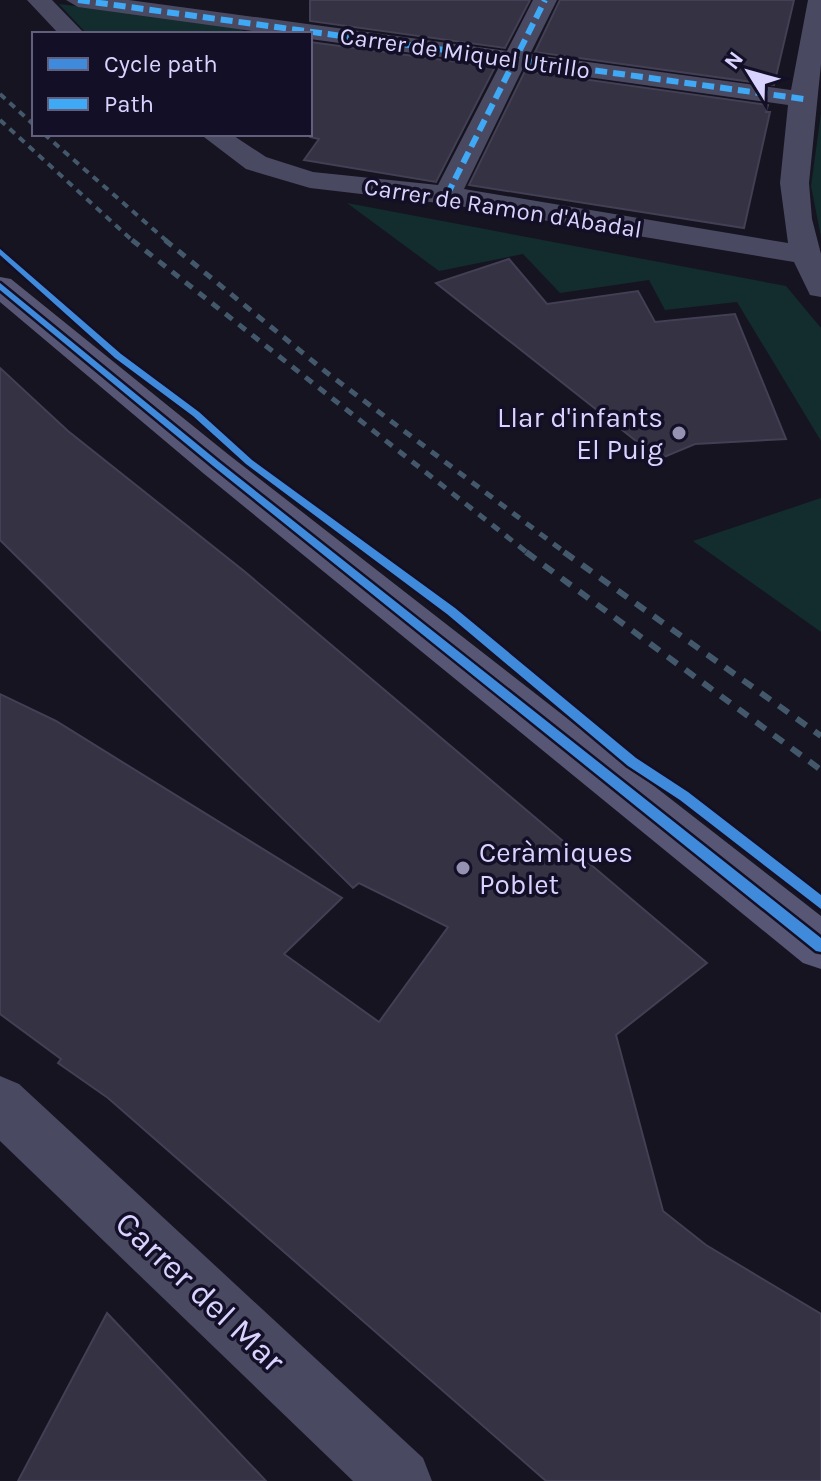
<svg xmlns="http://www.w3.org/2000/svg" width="821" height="1481" viewBox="0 0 821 1481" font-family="Karla,sans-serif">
<rect width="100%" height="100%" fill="#161421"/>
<g fill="#132c2d">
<polygon points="59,4 246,27 239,34 87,34"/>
<polygon points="821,113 821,237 811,186"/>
<polygon points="347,203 786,286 821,328 821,441 737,302 665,310 649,280 560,293 523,254 439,271"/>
<polygon points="821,498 821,632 693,541"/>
</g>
<g fill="#343243" stroke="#433f54" stroke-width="2">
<polygon points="310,0 530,0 505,48 310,21"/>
<polygon points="560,0 794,0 774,85 535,52"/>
<polygon points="310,42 495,67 436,182 304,160 319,139 310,137"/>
<polygon points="525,71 768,105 766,112 770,112 744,228 469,185"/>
<polygon points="509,259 547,304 638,291 655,322 735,314 786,439 695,444 659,459 436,283"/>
<polygon points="0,368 68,431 244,571 707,963 616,1035 663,1211 706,1245 821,1314 821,1481 546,1481 108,1098 58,1063 61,1059 0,1014 0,694 56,721 342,898 284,954 379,1022 448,927 359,883 353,888 0,540"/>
<polygon points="107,1313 266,1481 18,1481"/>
</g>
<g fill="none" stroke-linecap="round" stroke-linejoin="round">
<g fill="#4a4962" fill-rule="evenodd">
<polygon points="27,0 52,0 85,34 59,34"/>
<path d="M66,0H129L507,51L533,0H557L530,54L791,90L808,0H821V64L809,183L812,219L821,254V297L810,295L794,262L447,204L310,188L246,169L200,134H231L266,157L313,172L438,185L500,65L310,39V34H275L78,7ZM523,68L788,105L780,183L788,243L464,189Z"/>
<polygon points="0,1076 19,1084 423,1458 432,1481 353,1481 0,1141"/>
</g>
<polygon fill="#575674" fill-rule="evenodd" points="0,277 11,279 229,455 821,916 821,969 803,963 203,473 0,302"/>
<g stroke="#43596b" stroke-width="4" stroke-dasharray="7 6" stroke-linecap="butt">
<polyline points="0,94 34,125"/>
<polyline points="0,120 134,242"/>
<polyline points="44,134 168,242"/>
</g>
<g stroke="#43596b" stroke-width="5" stroke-dasharray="9 8" stroke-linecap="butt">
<polyline points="132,240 529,554"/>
<polyline points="165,240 326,372 567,554"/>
</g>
<g stroke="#43596b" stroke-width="6" stroke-dasharray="12 10" stroke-linecap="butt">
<polyline points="526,552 821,770"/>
<polyline points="564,552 821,736"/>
</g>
<g stroke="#3fa9f5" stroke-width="6" stroke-dasharray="12 6" stroke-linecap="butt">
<polyline points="78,0 804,99"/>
<polyline points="447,195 545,0"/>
</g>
<g stroke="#130f26" stroke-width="5">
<g id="cycleway">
<polygon points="0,249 121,354 199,412 252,460 455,608 636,758 688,792 821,895 821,909 680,800 628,766 447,614 246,464 193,416 115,358 0,255"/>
<polygon points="0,283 219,462 821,938 821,952 816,951 213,466 0,290"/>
</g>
</g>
<use href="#cycleway" fill="#408adc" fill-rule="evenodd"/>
</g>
<g fill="#9591b1" stroke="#130f26" stroke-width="3">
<circle cx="679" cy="433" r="8"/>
<circle cx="463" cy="868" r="8"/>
</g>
<g text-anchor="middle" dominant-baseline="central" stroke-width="7" stroke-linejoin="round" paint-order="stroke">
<g font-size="24" fill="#d9d4ff" stroke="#130f26">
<text transform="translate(465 53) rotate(8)">Carrer de Miquel Utrillo</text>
<text transform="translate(503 208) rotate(9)">Carrer de Ramon d'Abadal</text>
</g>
<g font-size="28" fill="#d9d4ff" stroke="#130f26" text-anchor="end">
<text x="663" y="417">Llar d'infants<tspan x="663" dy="32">El Puig</tspan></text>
<text x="479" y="852" text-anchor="start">Ceràmiques<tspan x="479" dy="32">Poblet</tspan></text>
</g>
<g font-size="34" fill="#d9d4ff" stroke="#130f26">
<text transform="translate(200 1292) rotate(43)">Carrer del Mar</text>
</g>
</g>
<rect x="32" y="32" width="280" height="104" fill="#130f26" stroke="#625e7d" stroke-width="2"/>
<rect x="48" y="58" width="40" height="12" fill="#408adc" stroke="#625e7d" stroke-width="2"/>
<text x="104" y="72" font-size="24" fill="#d9d4ff">Cycle path</text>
<rect x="48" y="98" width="40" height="12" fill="#3fa9f5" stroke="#625e7d" stroke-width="2"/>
<text x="104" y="112" font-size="24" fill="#d9d4ff">Path</text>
<g transform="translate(749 72) rotate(307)" stroke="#130f26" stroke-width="6" paint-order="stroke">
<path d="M0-6L14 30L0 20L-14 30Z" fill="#d9d4ff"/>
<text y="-12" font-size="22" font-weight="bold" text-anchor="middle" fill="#d9d4ff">N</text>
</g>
</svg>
